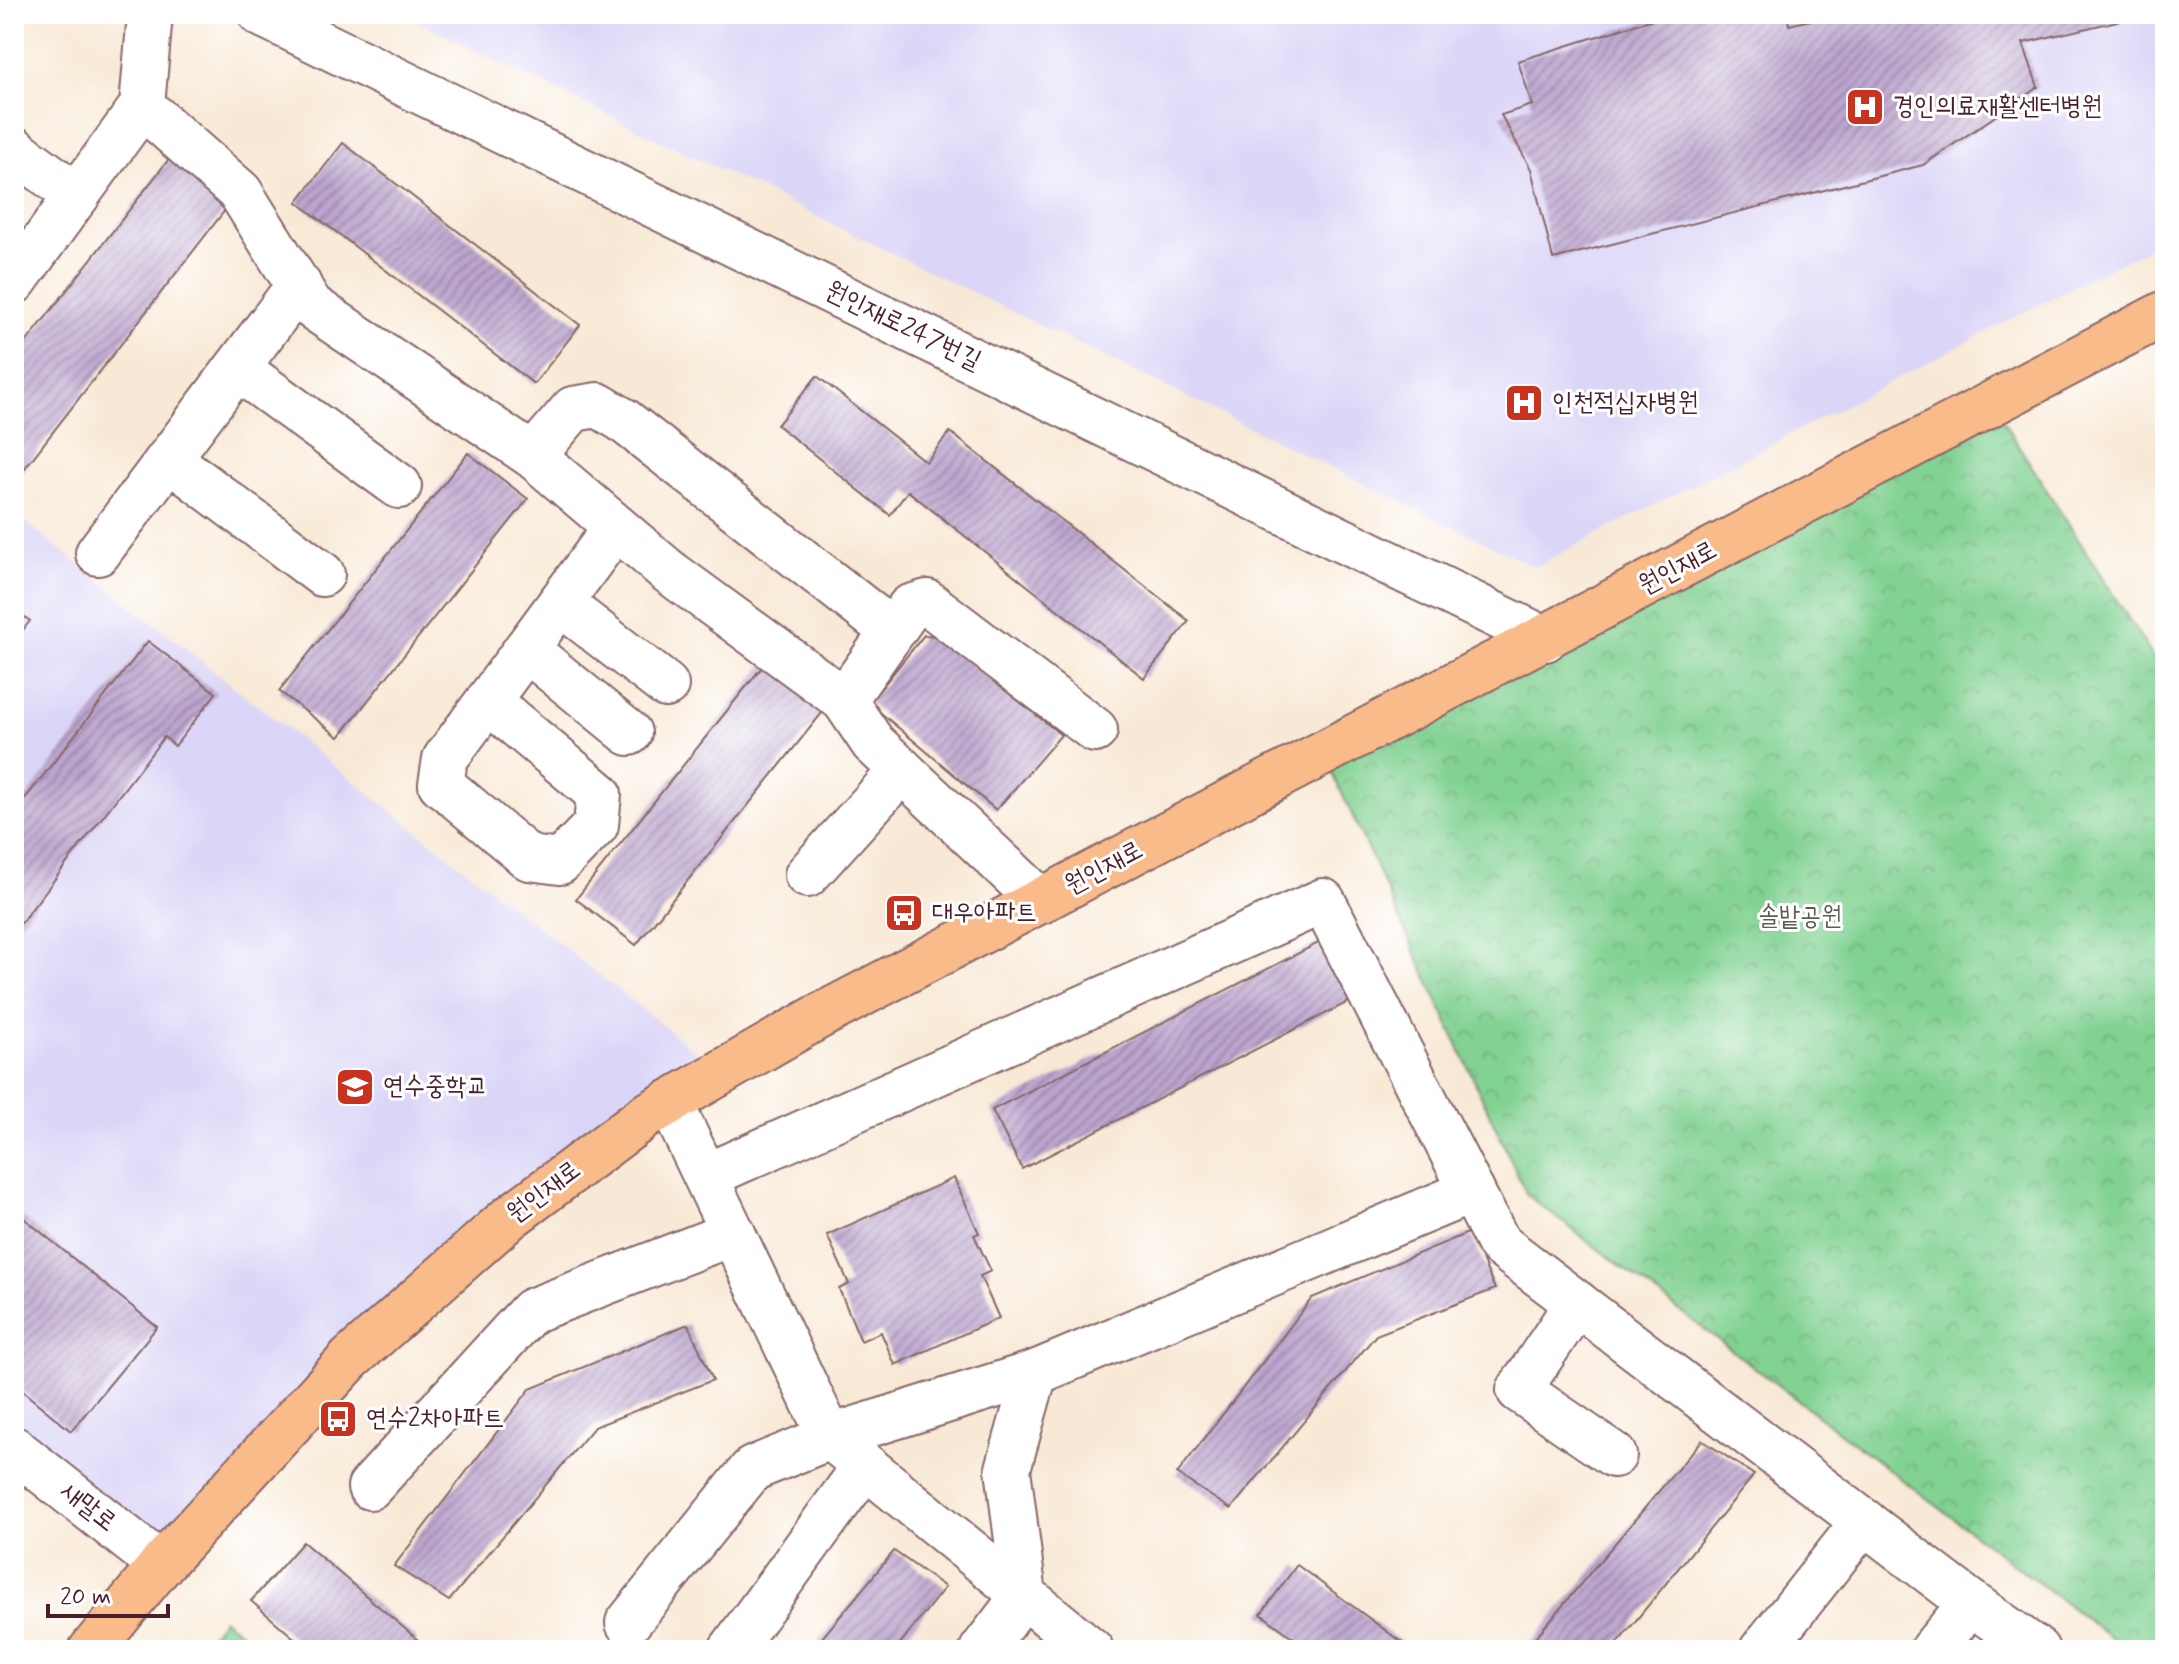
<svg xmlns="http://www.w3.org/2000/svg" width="2179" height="1664" viewBox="0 0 2179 1664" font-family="Mynerve,'Poor Story',sans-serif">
<defs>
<pattern id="park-crowns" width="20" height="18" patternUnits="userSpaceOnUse" patternTransform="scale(2)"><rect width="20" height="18" fill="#82d293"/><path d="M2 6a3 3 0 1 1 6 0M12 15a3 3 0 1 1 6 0" fill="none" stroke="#72b47f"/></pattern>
<pattern id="building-hatch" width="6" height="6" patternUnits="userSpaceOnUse" patternTransform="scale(2)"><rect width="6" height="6" fill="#bba5ce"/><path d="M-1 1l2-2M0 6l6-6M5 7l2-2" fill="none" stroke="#9a86a7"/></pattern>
</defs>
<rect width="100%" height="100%" fill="#fff"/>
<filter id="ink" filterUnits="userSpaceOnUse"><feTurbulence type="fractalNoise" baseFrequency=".0125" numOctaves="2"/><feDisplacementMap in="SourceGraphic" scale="16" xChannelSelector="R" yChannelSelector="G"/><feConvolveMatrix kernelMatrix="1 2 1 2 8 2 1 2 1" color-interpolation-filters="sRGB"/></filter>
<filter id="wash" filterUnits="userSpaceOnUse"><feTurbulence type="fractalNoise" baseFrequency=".006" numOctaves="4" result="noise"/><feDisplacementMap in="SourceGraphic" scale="32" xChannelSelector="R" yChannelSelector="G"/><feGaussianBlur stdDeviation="1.8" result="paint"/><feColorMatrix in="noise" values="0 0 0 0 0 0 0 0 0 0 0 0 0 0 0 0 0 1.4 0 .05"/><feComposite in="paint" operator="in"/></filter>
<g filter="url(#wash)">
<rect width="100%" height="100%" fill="#f8e9d6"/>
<g fill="#dbd6f7">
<polygon points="401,14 2165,14 2165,239 1535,567"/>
<polygon points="14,513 722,1072 509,1218 161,1565 14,1449"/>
</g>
<g fill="url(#park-crowns)" stroke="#66785f" stroke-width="2">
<polygon points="1992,404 2165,676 2165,1650 2127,1650 1527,1195 1323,752"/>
<polygon points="223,1619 264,1650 198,1650"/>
</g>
<g id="blocks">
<g fill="url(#building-hatch)">
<polygon points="1669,14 1787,14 1789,25 1836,14 2143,15 2023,43 2038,87 1923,165 1553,259 1531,169 1501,115 1532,105 1518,61"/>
<polygon points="343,143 580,325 534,384 297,202"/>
<polygon points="169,159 229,205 21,473 14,467 14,358"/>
<polygon points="817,376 926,462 950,432 1189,621 1144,678 908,491 890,515 777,425"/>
<polygon points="468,453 528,499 339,737 279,691"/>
<polygon points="14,609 30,621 14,641"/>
<polygon points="924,635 938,636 1061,735 996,810 869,703"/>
<polygon points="148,641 216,693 175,746 164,737 14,932 14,813"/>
<polygon points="766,662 826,708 636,945 576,899"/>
<polygon points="1326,939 1356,998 1022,1169 992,1110"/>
<polygon points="954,1178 979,1233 974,1235 991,1271 980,1276 999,1318 895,1365 881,1332 861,1341 839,1289 849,1284 827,1235"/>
<polygon points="14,1210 157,1327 71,1431 14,1384"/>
<polygon points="1470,1232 1495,1289 1376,1335 1231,1509 1177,1474 1312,1298"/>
<polygon points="688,1324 713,1380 594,1427 449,1601 394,1566 530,1389"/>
<polygon points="1702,1440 1754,1475 1612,1650 1525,1650"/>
<polygon points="303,1542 417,1639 407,1650 308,1650 251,1601"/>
<polygon points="894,1551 945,1587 895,1650 812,1650"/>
<polygon points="1297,1565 1412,1650 1310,1650 1261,1614"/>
</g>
</g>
</g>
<g filter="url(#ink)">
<use href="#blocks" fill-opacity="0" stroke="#876667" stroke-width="2"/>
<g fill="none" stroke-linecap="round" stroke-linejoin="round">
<g stroke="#876667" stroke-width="48">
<g id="minor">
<polyline points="150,14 142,106 240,192 311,306 533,456 668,571 844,700 873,743 1041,901"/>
<polyline points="261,14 1545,639"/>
<polyline points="14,149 77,196"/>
<polyline points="14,282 142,106"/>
<polyline points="237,368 399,486"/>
<polyline points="533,456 573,409 598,405 623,420 892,631"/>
<polyline points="169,459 322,574"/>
<polyline points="98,553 299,285"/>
<polyline points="560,603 666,685"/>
<polyline points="526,649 629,733"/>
<polyline points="844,700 910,607 927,602 1095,730"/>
<polyline points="488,701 599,794 596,825 560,862 529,858 441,784 445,759 616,527"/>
<polyline points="807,875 902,770"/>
<polyline points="670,1102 830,1437 1091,1650"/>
<polyline points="706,1176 1323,901 1499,1244 1971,1603 2037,1650"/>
<polyline points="1577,1303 1519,1390 1614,1455"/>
<polyline points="14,1449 161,1565"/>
<polyline points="370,1487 531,1311 733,1233"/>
<polyline points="628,1623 752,1469 830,1437 1035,1373 1472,1191"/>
<polyline points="731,1650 865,1466"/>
<polyline points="982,1650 1024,1595 1008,1469 1035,1373"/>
<polyline points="1762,1650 1864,1521"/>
<polyline points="1932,1650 1971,1603"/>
</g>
</g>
<g stroke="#876667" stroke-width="48">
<polyline id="major" points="91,1650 161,1565 350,1359 509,1218 644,1117 818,1017 2165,313"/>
</g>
<use href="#minor" stroke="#fff" stroke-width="44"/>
<use href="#major" stroke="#fabb8b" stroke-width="44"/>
</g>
</g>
<defs>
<g id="hospital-square" transform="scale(2)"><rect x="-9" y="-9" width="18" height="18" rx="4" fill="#c8321e" stroke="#fff"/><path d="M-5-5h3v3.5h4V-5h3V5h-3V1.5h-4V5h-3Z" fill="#fff"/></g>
<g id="bus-square" transform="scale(2)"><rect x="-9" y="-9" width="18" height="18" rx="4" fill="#c8321e" stroke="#fff"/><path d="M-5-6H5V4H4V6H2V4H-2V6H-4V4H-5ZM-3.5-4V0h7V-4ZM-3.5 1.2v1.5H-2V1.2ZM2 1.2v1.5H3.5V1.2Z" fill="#fff"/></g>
<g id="school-square" transform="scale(2)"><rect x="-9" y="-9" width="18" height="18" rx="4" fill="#c8321e" stroke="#fff"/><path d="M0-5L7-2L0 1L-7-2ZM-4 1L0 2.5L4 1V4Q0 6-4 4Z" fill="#fff"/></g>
</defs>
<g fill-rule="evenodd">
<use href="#hospital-square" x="1865" y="107"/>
<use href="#hospital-square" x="1524" y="403"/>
<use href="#bus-square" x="904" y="913"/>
<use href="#school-square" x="355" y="1087"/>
<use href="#bus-square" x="338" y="1419"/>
</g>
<g text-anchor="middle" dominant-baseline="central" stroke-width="6" stroke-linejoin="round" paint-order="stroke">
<g font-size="26" fill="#4a1f2b" stroke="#fff" text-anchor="start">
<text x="1893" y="107">경인의료재활센터병원</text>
<text x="1552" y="403">인천적십자병원</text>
<text x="932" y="913">대우아파트</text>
<text x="383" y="1087">연수중학교</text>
<text x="366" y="1419">연수2차아파트</text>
</g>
<g font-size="26" fill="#4a1f2b" stroke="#fff">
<text transform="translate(903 326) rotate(26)">원인재로247번길</text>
<text transform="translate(1678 568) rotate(-28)">원인재로</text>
<text transform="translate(1104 868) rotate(-28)">원인재로</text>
<text transform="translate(544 1192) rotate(-37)">원인재로</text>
<text transform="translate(88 1507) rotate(38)">새말로</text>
</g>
<g font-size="26" fill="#5e5e4f" stroke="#fff">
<text x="1800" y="917">솔밭공원</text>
</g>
</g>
<rect width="2179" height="1664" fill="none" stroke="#fff" stroke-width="48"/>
<path d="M48 1604v12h120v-12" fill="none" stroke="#4a1f2b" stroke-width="4"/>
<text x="60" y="1604" font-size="24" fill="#4a1f2b" stroke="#ffffff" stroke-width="6" paint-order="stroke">20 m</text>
</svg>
